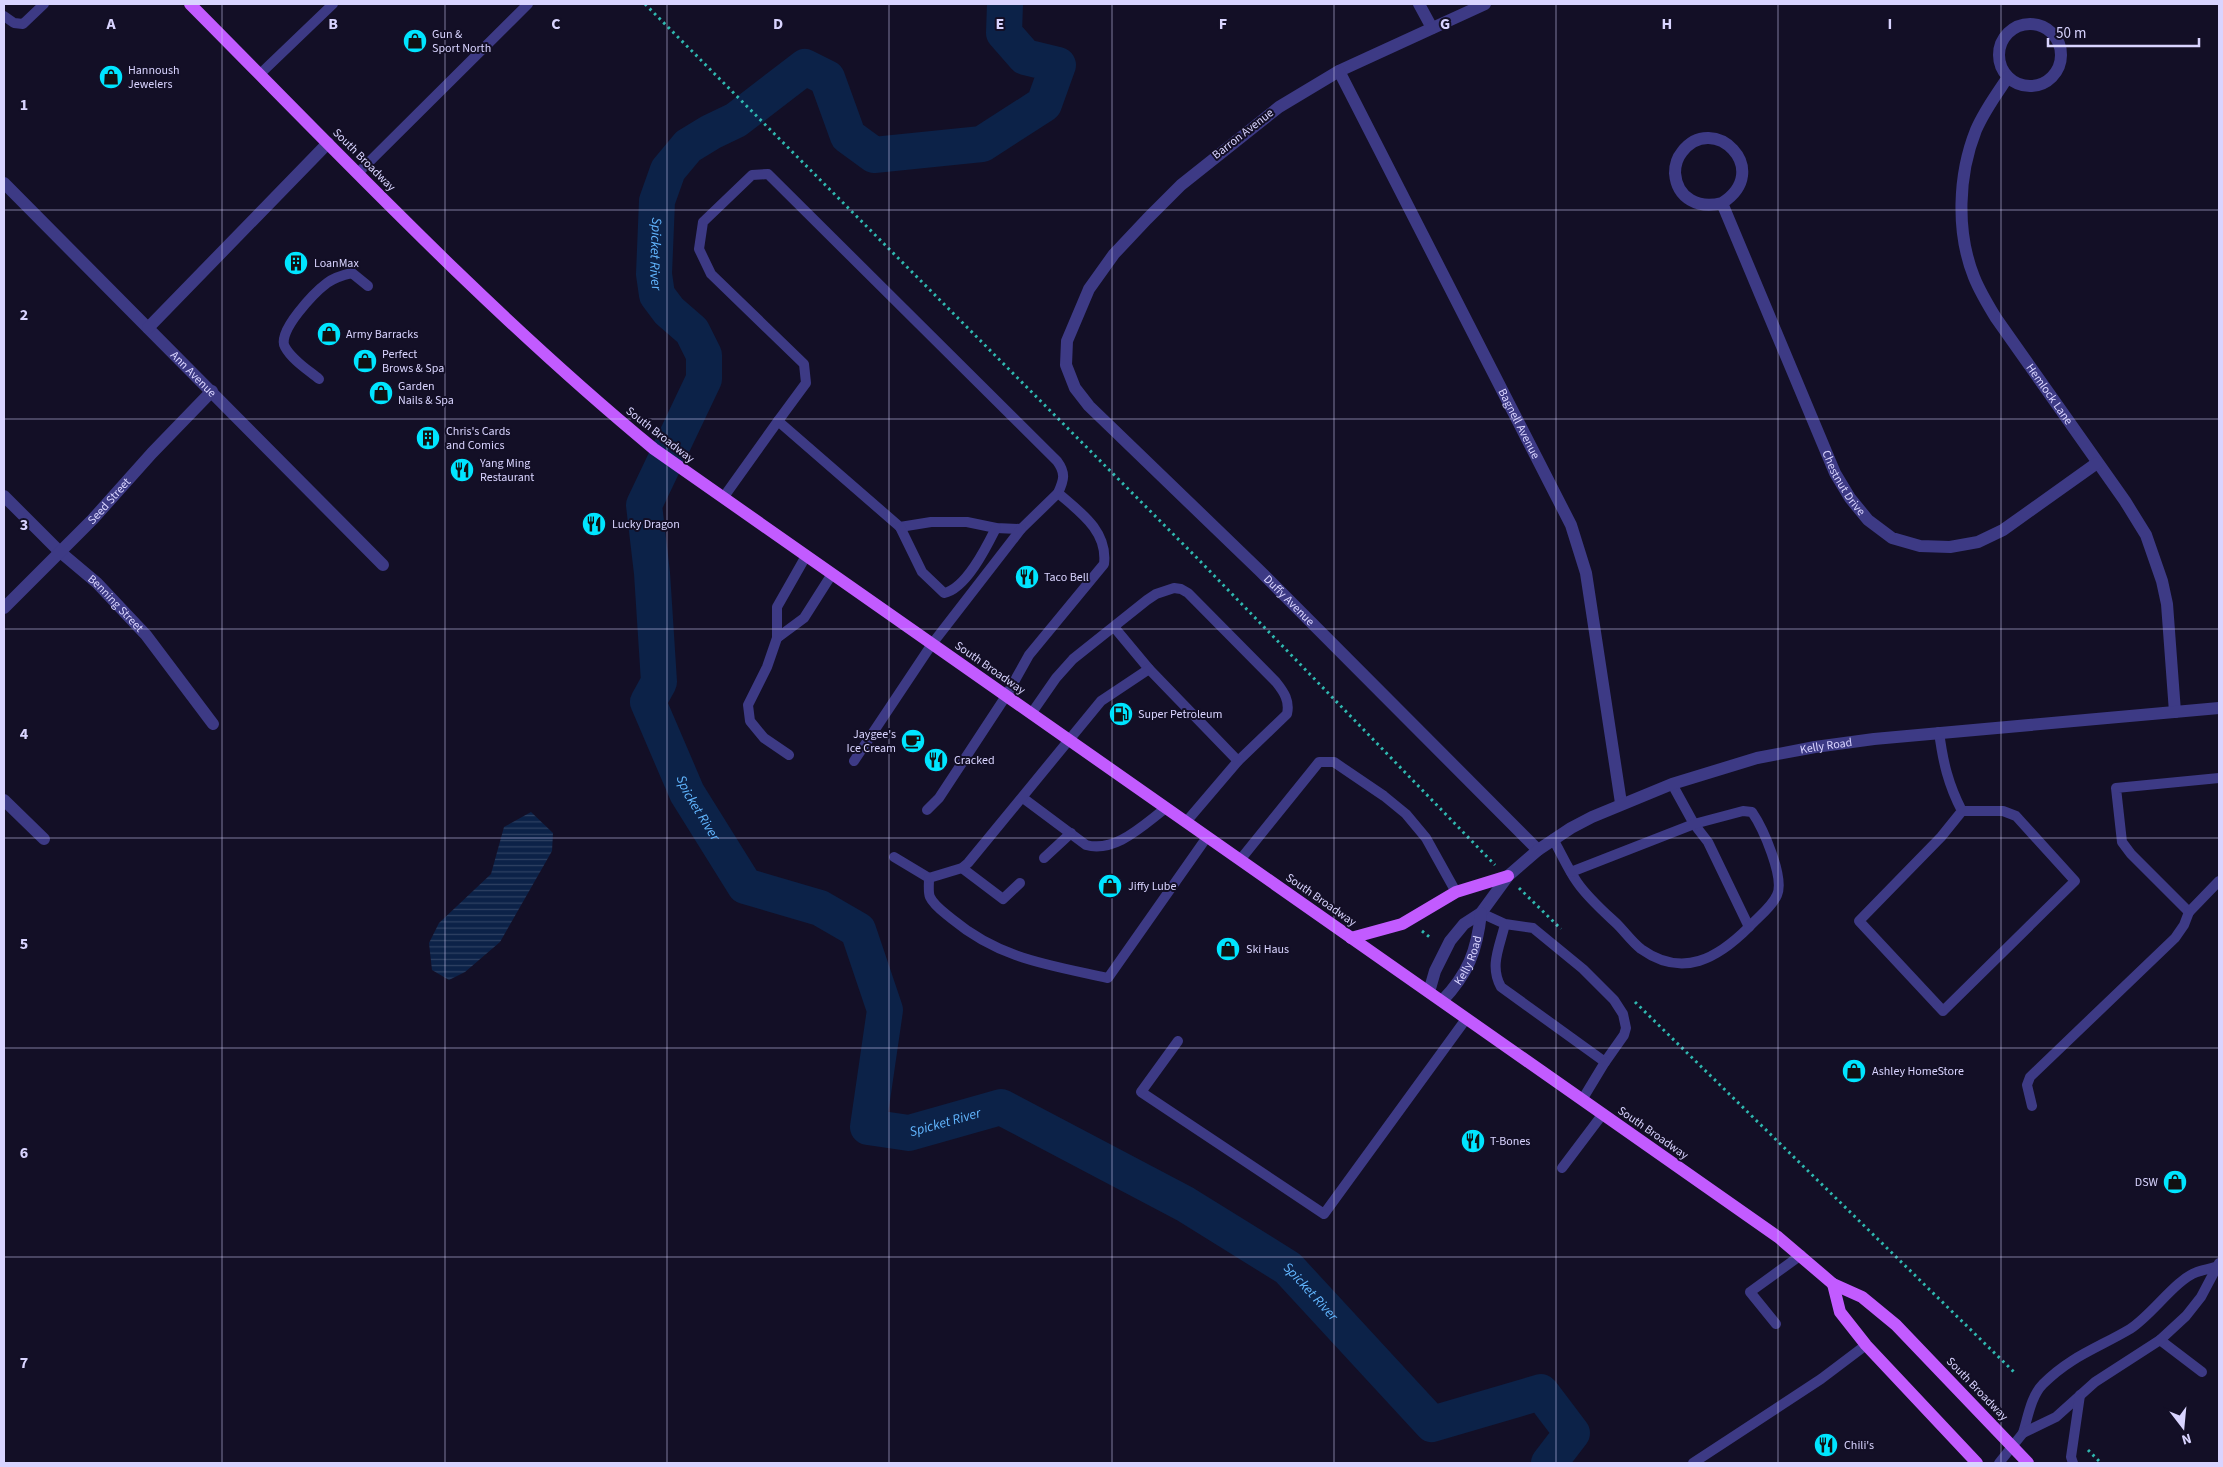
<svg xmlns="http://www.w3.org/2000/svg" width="2223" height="1467" viewBox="0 0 2223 1467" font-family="'Source Sans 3',sans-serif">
<defs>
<pattern id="water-rules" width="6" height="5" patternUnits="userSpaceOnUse" patternTransform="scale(1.25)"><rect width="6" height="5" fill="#0c2248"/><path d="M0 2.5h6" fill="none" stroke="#2f4163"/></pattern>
</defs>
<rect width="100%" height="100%" fill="#130f26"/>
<polygon fill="url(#water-rules)" points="531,812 553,833 552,851 500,942 465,972 449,980 432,970 429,943 439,923 491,874 504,827"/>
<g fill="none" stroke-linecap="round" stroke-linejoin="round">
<path stroke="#0c2248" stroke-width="36" id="s1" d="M1005,4L1004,33L1025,57L1058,65L1044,104L982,144L874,155L848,136L827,78L805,67L736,120L711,132L688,146L668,170L657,201L654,274L657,295L669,311L692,331L704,355V379L644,505L652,573L659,682L648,702L687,793L745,886L820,908L858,930L885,1010L868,1127L909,1133L1001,1107L1185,1204L1288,1268L1432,1424L1541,1392L1572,1433L1549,1463"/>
<g stroke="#2fb8b0" stroke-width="3" stroke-dasharray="2.5 4" stroke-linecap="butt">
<polyline points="645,4 1199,560 1495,865"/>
<polyline points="1519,888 1561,929"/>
<polyline points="1422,931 1432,939"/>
<polyline points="1635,1002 2015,1373"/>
<polyline points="2088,1450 2101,1463"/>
</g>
<g stroke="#3d3a85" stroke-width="10">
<polyline points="4,16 14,23 23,24 44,4"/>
<polyline points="260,74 333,4"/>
<polyline points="358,173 528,4"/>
<path d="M319,379C308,370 292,360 285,347C276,332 315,292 327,283C335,277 343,275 352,273L368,286"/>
<path d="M778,421L806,383L804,364L711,274L699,249L703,222L752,175L768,174L1057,461C1066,473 1064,480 1058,493"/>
<path d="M723,498L778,421L900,527L931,522H967L996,528L1021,529L1058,493C1080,512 1108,531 1104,564L1029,655L1006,696L939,798L927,810"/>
<path d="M900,527L922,572L944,593C966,589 987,546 996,528"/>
<polyline points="1114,627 1149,669"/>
<polyline points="777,638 804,618 832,574"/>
<path d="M1031,714L1056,678L1073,659L1147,600L1156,594L1174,588L1181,589L1188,593L1276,682C1284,692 1290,701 1287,714L1238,761"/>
<path d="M1939,732C1943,762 1948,784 1962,811L1941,837L1859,921L1943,1011L2075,881L2016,816L2003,811H1962"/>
<polyline points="789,755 764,738 750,721 748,705 767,667 777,638 777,607 806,556"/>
<polyline points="854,761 932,644 1021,529"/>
<polyline points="2219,778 2116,788 2122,842 2131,854 2189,912 2219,881"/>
<path d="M1023,798L1086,845C1116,853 1143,825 1166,808"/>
<path d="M1553,839C1561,853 1568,869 1577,882C1588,898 1603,911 1617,924C1625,932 1632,942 1641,949C1683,979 1718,958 1749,927L1708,842L1694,824L1672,784"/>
<path d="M894,857L929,878C929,884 928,893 930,897C934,906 945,913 952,919C1000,959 1049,965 1108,978L1207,837"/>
<polyline points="1044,858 1071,833"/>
<polyline points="1240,860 1319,762 1334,762 1384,796 1406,814 1426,838 1456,892"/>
<polyline points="962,868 1003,899 1020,883"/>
<path d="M1571,872L1694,824L1743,811L1752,812C1763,828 1785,878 1777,895C1772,907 1758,917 1749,927"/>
<polyline points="929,878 962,868 968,863 1101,701 1149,669 1238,761 1186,822"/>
<path d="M1481,913L1505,924L1533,928L1583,969L1614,1000L1623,1014L1626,1028L1624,1035L1605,1062L1501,987C1489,966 1500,946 1505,924"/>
<polyline points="1178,1041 1141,1092 1324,1214 1466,1019"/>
<polyline points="1582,1100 1605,1062"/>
<polyline points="2032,1106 2027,1085 2030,1077 2175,938 2184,925 2189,912"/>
<polyline points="1562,1168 1602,1115"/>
<polyline points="1776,1324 1750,1292 1801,1255"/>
<polyline points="2160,1340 2202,1372"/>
<path d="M2023,1433C2028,1417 2031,1396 2043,1384C2071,1356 2098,1348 2130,1329C2152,1315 2176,1279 2197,1272C2202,1270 2209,1269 2215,1267"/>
<polyline points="1693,1463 1821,1379 1866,1345"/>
<polyline points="1999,1463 2023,1433 2056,1417 2095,1382 2160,1340 2186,1316 2201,1297 2219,1263"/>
<polyline points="2073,1463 2071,1457 2080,1395"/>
</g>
<g stroke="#3d3a85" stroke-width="12">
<polyline points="1419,4 1432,28"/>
<path id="s2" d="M1485,4L1339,71L1279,107L1181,185L1147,219L1114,254L1089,289L1067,341L1066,365L1075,388L1089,406L1260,571L1538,850"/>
<circle cx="2030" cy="55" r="31"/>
<path id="s3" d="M1339,71L1571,525L1586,573L1621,803"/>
<path id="s4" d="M2008,77C1996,95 1984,111 1976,130C1958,175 1956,232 1974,277C1980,292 1988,305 1996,318L2125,501L2146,535L2162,581L2167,604L2175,712"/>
<path id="s5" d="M4,183L383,565"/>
<path id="s6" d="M1722,203C1699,209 1677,199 1675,173C1675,165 1677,158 1682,152C1713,111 1774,170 1722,203L1835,473L1850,498L1868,520L1892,538L1920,546L1950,547L1978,542L2003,530L2097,463"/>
<polyline points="148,328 328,143"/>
<path id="s7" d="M4,496L59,551L97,583L146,635L213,724"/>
<path id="s8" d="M4,608L93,519L152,453L212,391"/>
<polyline points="4,800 44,839"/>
</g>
<g stroke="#3d3a85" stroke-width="12">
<path id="s9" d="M1429,992L1435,971L1450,941L1464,924L1481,913L1508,876L1538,850L1571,828L1592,817L1672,784L1757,758L1815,747L1874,739L2219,708"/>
<path id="s10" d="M1442,1001C1468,974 1477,951 1481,913"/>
</g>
<g stroke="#c25bff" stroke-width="12">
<path d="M190,4C341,156 488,312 654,449L1778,1237L1833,1284L1862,1297L1896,1325L2028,1463"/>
<polyline points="1351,938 1402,924 1456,892 1508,876"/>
<polyline points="1833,1284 1840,1312 1866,1345 1977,1463"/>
</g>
</g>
<path fill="none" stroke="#d9d4ff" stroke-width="1" stroke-opacity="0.55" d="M222,4V1463M445,4V1463M667,4V1463M889,4V1463M1112,4V1463M1334,4V1463M1556,4V1463M1778,4V1463M2001,4V1463M4,210H2219M4,419H2219M4,629H2219M4,838H2219M4,1048H2219M4,1257H2219"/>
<defs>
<g id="shop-disc" transform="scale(1.25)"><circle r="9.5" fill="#00e5ff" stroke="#130f26"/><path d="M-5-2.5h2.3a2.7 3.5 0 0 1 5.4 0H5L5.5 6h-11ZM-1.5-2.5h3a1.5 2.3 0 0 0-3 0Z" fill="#111"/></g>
<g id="building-disc" transform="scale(1.25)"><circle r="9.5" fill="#00e5ff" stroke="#130f26"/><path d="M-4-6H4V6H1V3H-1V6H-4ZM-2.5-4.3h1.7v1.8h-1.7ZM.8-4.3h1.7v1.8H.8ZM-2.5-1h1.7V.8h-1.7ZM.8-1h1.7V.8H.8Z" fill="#111"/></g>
<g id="restaurant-disc" transform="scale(1.25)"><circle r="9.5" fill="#00e5ff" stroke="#130f26"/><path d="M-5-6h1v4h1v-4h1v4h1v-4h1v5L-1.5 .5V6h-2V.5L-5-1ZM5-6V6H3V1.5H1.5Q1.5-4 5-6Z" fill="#111"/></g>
<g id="fuel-disc" transform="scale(1.25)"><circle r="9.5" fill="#00e5ff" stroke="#130f26"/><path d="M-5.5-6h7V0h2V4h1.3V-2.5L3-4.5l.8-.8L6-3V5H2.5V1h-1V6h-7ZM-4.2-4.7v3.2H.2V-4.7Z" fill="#111"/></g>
<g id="cafe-disc" transform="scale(1.25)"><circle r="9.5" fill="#00e5ff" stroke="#130f26"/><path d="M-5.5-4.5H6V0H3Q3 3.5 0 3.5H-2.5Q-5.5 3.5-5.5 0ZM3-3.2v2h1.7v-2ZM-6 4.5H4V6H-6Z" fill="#111"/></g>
</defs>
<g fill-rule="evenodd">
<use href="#shop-disc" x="415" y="41"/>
<use href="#shop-disc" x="111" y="77"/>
<use href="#building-disc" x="296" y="263"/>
<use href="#shop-disc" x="329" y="334"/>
<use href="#shop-disc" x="365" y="361"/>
<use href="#shop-disc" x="381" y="393"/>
<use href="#building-disc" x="428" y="438"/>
<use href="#restaurant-disc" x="462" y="470"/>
<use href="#restaurant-disc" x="594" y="524"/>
<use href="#restaurant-disc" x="1027" y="577"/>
<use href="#fuel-disc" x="1121" y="714"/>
<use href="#cafe-disc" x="913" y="741"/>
<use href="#restaurant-disc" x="936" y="760"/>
<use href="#shop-disc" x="1110" y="886"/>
<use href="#shop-disc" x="1228" y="949"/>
<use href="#shop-disc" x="1854" y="1071"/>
<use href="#restaurant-disc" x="1473" y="1141"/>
<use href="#shop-disc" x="2175" y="1182"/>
<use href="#restaurant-disc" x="1826" y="1445"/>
</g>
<g text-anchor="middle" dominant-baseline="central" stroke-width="4" stroke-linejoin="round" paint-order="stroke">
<g font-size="12" fill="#d9d4ff" stroke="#130f26" text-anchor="start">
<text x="432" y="34">Gun &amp;<tspan x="432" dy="14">Sport North</tspan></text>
<text x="128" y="70">Hannoush<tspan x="128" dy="14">Jewelers</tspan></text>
<text x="314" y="263">LoanMax</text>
<text x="346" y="334">Army Barracks</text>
<text x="382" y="354">Perfect<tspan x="382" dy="14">Brows &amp; Spa</tspan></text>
<text x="398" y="386">Garden<tspan x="398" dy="14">Nails &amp; Spa</tspan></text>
<text x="446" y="431">Chris's Cards<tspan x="446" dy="14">and Comics</tspan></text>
<text x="480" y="463">Yang Ming<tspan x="480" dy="14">Restaurant</tspan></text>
<text x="612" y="524">Lucky Dragon</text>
<text x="1044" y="577">Taco Bell</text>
<text x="1138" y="714">Super Petroleum</text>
<text x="896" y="734" text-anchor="end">Jaygee's<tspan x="896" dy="14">Ice Cream</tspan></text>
<text x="954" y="760">Cracked</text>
<text x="1128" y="886">Jiffy Lube</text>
<text x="1246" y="949">Ski Haus</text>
<text x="1872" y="1071">Ashley HomeStore</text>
<text x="1490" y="1141">T-Bones</text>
<text x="2158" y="1182" text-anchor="end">DSW</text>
<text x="1844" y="1445">Chili's</text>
</g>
<g font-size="12" fill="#d9d4ff" stroke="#130f26">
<text transform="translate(1243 134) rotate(-38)">Barron Avenue</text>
<text transform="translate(364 160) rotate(45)">South Broadway</text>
<text stroke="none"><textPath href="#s5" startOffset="269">Ann Avenue</textPath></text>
<text stroke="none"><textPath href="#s4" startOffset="352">Hemlock Lane</textPath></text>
<text stroke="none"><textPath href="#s3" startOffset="396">Bagnell Avenue</textPath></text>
<text transform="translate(660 435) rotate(38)">South Broadway</text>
<text stroke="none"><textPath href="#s6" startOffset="515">Chestnut Drive</textPath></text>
<text stroke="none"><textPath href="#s8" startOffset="150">Seed Street</textPath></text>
<text stroke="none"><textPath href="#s2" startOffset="902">Duffy Avenue</textPath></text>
<text stroke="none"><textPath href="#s7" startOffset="155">Benning Street</textPath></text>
<text transform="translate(990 668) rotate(35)">South Broadway</text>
<text stroke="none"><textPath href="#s9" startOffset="492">Kelly Road</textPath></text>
<text transform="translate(1321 900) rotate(35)">South Broadway</text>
<text stroke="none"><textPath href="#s10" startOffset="49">Kelly Road</textPath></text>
<text transform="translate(1653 1133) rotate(35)">South Broadway</text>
<text transform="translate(1977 1389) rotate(46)">South Broadway</text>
</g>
<g font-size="14" font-style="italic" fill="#62b6ff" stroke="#130f26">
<text stroke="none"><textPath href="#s1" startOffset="696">Spicket River</textPath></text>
<text stroke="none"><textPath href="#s1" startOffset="1296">Spicket River</textPath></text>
<text stroke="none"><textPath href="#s1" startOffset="1791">Spicket River</textPath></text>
<text stroke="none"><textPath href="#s1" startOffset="2211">Spicket River</textPath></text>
</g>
</g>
<g font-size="16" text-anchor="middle" font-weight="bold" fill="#d9d4ff" stroke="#130f26" stroke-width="4" stroke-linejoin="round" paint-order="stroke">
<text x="111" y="29">A</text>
<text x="333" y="29">B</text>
<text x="556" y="29">C</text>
<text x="778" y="29">D</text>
<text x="1000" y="29">E</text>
<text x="1223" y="29">F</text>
<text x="1445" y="29">G</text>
<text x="1667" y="29">H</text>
<text x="1890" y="29">I</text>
<text x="24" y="110">1</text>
<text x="24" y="320">2</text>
<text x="24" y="530">3</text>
<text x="24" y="739">4</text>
<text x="24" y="949">5</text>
<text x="24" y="1158">6</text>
<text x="24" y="1368">7</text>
</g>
<rect width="2223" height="1467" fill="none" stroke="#d9d4ff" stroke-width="10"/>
<g transform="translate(2183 1427) rotate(164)" stroke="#130f26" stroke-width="4" paint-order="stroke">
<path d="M0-4L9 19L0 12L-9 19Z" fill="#d9d4ff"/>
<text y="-8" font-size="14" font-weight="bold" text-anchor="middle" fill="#d9d4ff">N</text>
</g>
<path d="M2048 38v8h151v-8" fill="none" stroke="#d9d4ff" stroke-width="2.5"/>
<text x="2056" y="38" font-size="15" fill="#d9d4ff" stroke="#130f26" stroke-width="4" paint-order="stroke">50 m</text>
</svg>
